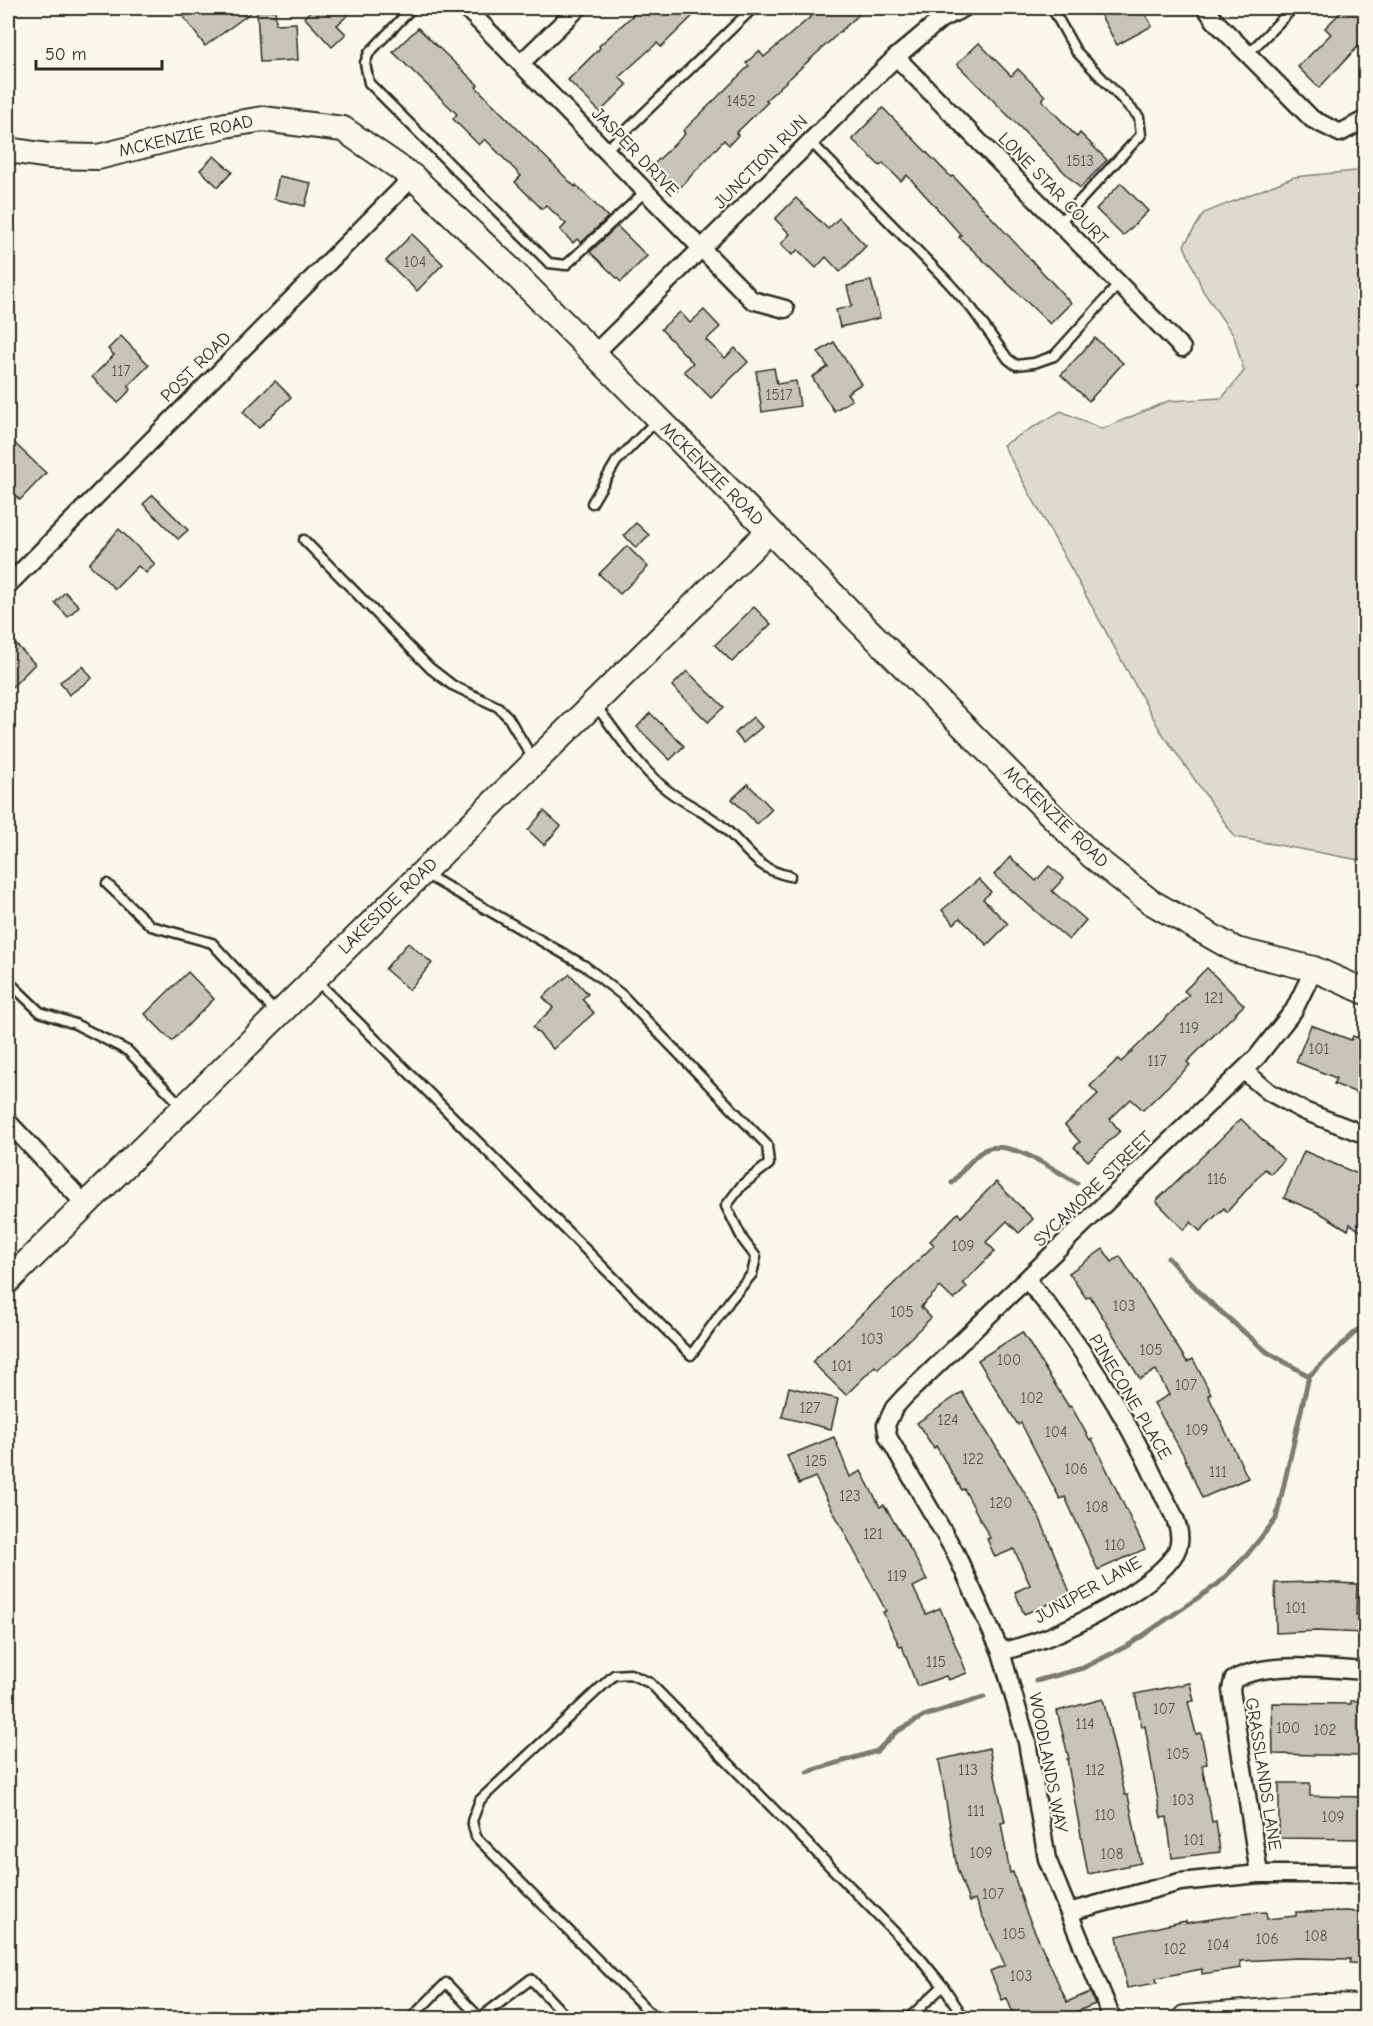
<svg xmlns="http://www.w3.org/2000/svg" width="1373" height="2026" viewBox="0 0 1373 2026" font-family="'Comic Neue',sans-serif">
<rect width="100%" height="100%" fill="#fbf7ec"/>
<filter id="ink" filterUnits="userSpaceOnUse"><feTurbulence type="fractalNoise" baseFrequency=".0167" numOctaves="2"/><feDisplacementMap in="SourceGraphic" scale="12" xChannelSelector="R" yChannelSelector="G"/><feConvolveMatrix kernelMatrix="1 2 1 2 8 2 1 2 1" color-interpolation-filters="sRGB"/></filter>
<g filter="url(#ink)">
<polygon fill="#dddad0" stroke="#84827e" stroke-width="1.5" points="1365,170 1366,170 1365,861 1235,837 1160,730 1003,445 1061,411 1102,429 1168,401 1222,398 1244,371 1234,336 1203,291 1184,245 1204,213 1294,177"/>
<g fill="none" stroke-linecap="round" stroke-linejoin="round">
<g stroke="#7b7a75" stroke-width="5">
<path d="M952,1183C961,1173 970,1160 981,1152C1004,1134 1056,1171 1077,1183"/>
<polyline points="1168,1258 1204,1297 1267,1352 1309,1376"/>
<polyline points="1036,1681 1083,1668 1129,1645 1218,1584 1246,1556 1276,1519 1309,1376 1366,1322"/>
<polyline points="807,1772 877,1751 896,1732 924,1716 984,1697"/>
</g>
</g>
<g fill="#c7c4bc" stroke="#2b2b2b" stroke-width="1.5">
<polygon points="195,8 257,8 205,46 183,16"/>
<polygon points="314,8 356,8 337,25 346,34 332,47 304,17"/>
<polygon points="641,8 701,8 661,47 657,43 619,77 627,85 600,112 568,80 600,48 599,46"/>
<polygon points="821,8 866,8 766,100 768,102 736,133 738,135 729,145 724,140 677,191 652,166 685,134 683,131 749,66 746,63 759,51 764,57"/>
<polygon points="1108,8 1142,8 1152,26 1117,45 1099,12"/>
<polygon points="1345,8 1365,8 1365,39 1319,88 1298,67 1331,34 1325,28"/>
<polygon points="275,10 276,24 296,23 298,60 260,62 257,11"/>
<polygon points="418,28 478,85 476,87 575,187 576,185 608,217 581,243 577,239 573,243 560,230 566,224 546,205 542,209 515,182 521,176 485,139 479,145 453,119 457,114 393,52"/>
<polygon points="979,43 1011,76 1018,69 1045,96 1042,100 1077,137 1080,133 1107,160 1080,188 957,64"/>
<polygon points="883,108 951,177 953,176 1071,303 1050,324 959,237 961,235 907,175 901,181 883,163 880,166 852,139"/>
<polygon points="214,156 232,172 218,187 200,170"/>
<polygon points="279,176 311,183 305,206 274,199"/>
<polygon points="1121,183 1148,211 1123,236 1096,209"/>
<polygon points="796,198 828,229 839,218 866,246 840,272 826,257 816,268 798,250 792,255 781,244 790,234 775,219"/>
<polygon points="617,226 647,256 621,282 590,252"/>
<polygon points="412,234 443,264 417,291 386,261"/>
<polygon points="871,281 880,318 840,327 836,310 852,306 847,286"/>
<polygon points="704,310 720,327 706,340 725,358 735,348 748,362 711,398 684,371 693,363 661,329 680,312 690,323"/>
<polygon points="121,336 149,365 128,386 131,389 118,403 92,377 114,355 108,349"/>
<polygon points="1095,338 1123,363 1089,401 1061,375"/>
<polygon points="834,342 861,384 847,393 852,400 834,411 812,377 828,367 818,352"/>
<polygon points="774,368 777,384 796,381 800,406 762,412 756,371"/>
<polygon points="275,381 291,397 259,428 243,412"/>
<polygon points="8,437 46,473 20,500 8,489"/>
<polygon points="153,495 188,530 178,539 143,504"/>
<polygon points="636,523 649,535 636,548 624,535"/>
<polygon points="119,529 155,564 146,573 138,566 115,589 89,564"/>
<polygon points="627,546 648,567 620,594 599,574"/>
<polygon points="65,592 79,606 68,617 55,603"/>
<polygon points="754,607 771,624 732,662 715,645"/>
<polygon points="8,636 35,664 8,691"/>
<polygon points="83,666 92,678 69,695 60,682"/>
<polygon points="687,671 724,707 708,722 672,686"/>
<polygon points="650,713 684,746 670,760 637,727"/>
<polygon points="753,717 762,727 743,743 735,733"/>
<polygon points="748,784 772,809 757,824 732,799"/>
<polygon points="544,811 561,826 544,845 528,830"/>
<polygon points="1010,857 1036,881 1049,866 1064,878 1052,891 1086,920 1069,940 994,875"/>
<polygon points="979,879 991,892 983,899 1008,924 987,945 960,918 954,924 942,910"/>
<polygon points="408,943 432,963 409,990 385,969"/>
<polygon points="1207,968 1244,1005 1187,1062 1190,1065 1143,1110 1131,1099 1110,1119 1120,1131 1088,1161 1074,1147 1080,1142 1065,1125 1098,1094 1090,1086 1118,1059 1121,1062 1189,995 1184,991"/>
<polygon points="188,972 214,999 172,1041 145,1014"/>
<polygon points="570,974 588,994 582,999 594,1013 553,1049 533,1027 553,1008 543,997"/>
<polygon points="1311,1025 1351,1040 1353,1036 1365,1041 1365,1096 1334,1084 1336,1078 1296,1062"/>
<polygon points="1241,1119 1284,1160 1271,1174 1265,1169 1227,1212 1224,1208 1200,1231 1191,1222 1184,1230 1156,1201"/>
<polygon points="1304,1151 1365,1177 1365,1234 1350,1224 1348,1230 1320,1213 1284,1198"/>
<polygon points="996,1182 1033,1219 1019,1233 1007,1221 986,1242 995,1251 963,1283 967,1287 954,1300 940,1287 921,1307 931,1318 878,1369 875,1366 846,1395 812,1362 934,1245 930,1241 958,1213 961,1217"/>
<polygon points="1103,1249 1112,1262 1120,1256 1187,1362 1193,1359 1211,1394 1208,1395 1248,1478 1202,1498 1183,1454 1154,1403 1169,1395 1156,1370 1140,1379 1090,1296 1086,1298 1069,1273"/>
<polygon points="1022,1332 1069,1407 1071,1406 1090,1440 1092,1439 1145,1549 1098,1570 1065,1497 1060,1499 1021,1423 1018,1425 978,1360"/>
<polygon points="789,1387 838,1399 831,1429 782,1417"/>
<polygon points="962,1392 1039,1516 1071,1595 1024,1614 1015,1592 1030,1585 1014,1549 995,1557 987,1539 990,1538 964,1489 962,1490 936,1446 934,1448 917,1423"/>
<polygon points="834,1437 850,1477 861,1471 880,1507 884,1505 912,1552 927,1580 913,1587 926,1614 940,1608 967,1673 948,1680 946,1676 917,1686 902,1646 900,1647 883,1612 886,1611 815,1477 799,1484 787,1456"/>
<polygon points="1314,1582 1357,1584 1356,1615 1365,1616 1365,1633 1316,1631 1276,1633 1275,1583"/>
<polygon points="1190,1683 1194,1701 1188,1702 1196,1734 1201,1733 1207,1764 1202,1765 1212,1822 1216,1821 1220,1852 1172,1858 1167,1817 1161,1818 1145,1726 1142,1727 1135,1694"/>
<polygon points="1103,1699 1125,1795 1128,1795 1141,1863 1088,1874 1067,1759 1069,1759 1057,1711"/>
<polygon points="1351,1701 1365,1701 1365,1756 1273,1754 1272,1703 1351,1704"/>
<polygon points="989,1748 1005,1822 1001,1823 1010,1873 1013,1872 1026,1912 1067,2002 1090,1992 1095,2004 1059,2019 1015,2019 1007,1998 1002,2000 990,1971 1005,1965 975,1900 969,1902 957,1868 939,1760"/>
<polygon points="1279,1783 1310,1783 1310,1796 1365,1797 1365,1839 1279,1838"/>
<polygon points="1347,1911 1365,1913 1365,1964 1350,1963 1350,1959 1296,1958 1240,1961 1241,1968 1202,1974 1202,1969 1156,1978 1157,1983 1127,1988 1117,1936 1186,1921 1186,1923 1250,1913 1266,1912 1267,1919 1296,1916 1296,1912"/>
</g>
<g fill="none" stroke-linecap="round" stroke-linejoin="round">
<g stroke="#2b2b2b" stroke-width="13">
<g id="lane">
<polyline points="412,8 369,53 365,63 369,83 549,263 566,265 646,191"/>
<polyline points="1052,8 1076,51 1139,117 1141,135 1059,223"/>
<polyline points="1248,54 1293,8"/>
<polyline points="810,141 948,282 972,309 1008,359 1016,365 1034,363 1054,356 1119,284"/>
<polyline points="606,150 753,8"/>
<polyline points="592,503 616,462 658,419"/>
<polyline points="304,540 430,668 452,685 498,707 508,717 533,759"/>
<path d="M596,706C618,734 639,768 667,790C684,803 705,812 721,825C747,847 754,869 790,876"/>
<polyline points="107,884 151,926 212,943 278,1015"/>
<polyline points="316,980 691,1355 731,1299 752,1274 756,1257 743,1240 726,1206 742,1185 769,1164 767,1145 622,995 585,966 425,874"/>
<polyline points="8,981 40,1012 75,1024 128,1051 183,1107"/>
<polyline points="411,2018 446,1983 480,2018 531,1979 567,2018"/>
<polyline points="655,2018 476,1837 472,1821 480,1800 614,1675 630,1674 650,1683 920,1958 943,1986 964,2018"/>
<polyline points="909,2018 943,1986"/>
</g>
</g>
<g stroke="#2b2b2b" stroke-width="21">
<g id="street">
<polyline points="466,8 752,300 785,309"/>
<polyline points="1206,8 1215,21 1312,119 1340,133 1366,119"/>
<polyline points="896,57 1182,348"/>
<polyline points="521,63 578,8"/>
<polyline points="594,354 896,57 941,19 964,8"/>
<polyline points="8,585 413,177"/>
<polyline points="1244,1071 1269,1092 1304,1111 1366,1135"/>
<polyline points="8,1122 85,1204"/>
<path d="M1001,1652C1018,1647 1037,1642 1053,1635C1083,1623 1175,1576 1179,1543C1182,1524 1167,1504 1159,1487C1124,1412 1081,1343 1027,1280"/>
<path d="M1259,1874L1231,1690L1233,1680C1267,1660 1327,1669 1366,1671"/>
<polyline points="1069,1912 1180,1882 1259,1874 1366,1874"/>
<polyline points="1112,2018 1047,1859 1027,1742 1001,1652 955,1552 888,1437 886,1425 894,1408 905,1396 1257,1057 1294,1010 1314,969"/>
</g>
</g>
<g stroke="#2b2b2b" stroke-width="28">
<g id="secondary">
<polyline points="8,150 49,156 98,157 226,125 263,119 343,129 413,177 511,270 1092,856 1151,902 1236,950 1314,969 1366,992"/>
<polyline points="8,1281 769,531"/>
<polyline points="1185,2018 1325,2006 1366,2007"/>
</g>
</g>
<use href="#lane" stroke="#fbf7ec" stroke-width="8"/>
<use href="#street" stroke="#fbf7ec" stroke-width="16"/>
<use href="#secondary" stroke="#fbf7ec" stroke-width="24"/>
</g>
</g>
<g text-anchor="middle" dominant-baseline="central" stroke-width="4.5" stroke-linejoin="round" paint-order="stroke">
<g font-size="15" fill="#52514f">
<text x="741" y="101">1452</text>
<text x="1080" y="161">1513</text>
<text x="415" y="262">104</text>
<text x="121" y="371">117</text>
<text x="779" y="395">1517</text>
<text x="1214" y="998">121</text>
<text x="1189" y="1028">119</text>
<text x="1319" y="1049">101</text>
<text x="1157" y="1061">117</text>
<text x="1217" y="1179">116</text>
<text x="963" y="1246">109</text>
<text x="1124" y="1306">103</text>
<text x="902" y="1312">105</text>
<text x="872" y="1339">103</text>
<text x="1151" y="1350">105</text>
<text x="1009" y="1360">100</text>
<text x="842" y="1366">101</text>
<text x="1186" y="1385">107</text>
<text x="1032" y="1398">102</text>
<text x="810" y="1408">127</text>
<text x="948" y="1420">124</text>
<text x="1197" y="1430">109</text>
<text x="1056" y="1432">104</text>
<text x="973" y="1459">122</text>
<text x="816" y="1461">125</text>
<text x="1076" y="1469">106</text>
<text x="1218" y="1472">111</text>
<text x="850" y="1496">123</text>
<text x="1001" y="1503">120</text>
<text x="1097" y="1507">108</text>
<text x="873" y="1534">121</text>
<text x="1115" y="1545">110</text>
<text x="897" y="1576">119</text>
<text x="1296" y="1608">101</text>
<text x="936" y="1662">115</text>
<text x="1164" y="1709">107</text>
<text x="1085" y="1724">114</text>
<text x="1288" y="1728">100</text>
<text x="1325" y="1730">102</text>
<text x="1178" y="1754">105</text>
<text x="968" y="1770">113</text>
<text x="1095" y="1770">112</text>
<text x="1183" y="1800">103</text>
<text x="976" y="1811">111</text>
<text x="1105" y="1815">110</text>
<text x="1333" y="1817">109</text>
<text x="1194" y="1840">101</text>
<text x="981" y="1853">109</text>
<text x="1112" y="1854">108</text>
<text x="993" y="1894">107</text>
<text x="1014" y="1934">105</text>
<text x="1316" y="1936">108</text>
<text x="1267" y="1939">106</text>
<text x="1218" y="1945">104</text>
<text x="1175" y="1949">102</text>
<text x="1021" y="1976">103</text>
</g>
<g font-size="18" fill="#2b2b2b" stroke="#fbf7ec">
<text transform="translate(186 136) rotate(-13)">MCKENZIE ROAD</text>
<text transform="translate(635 152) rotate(46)">JASPER DRIVE</text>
<text transform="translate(761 162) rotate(-45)">JUNCTION RUN</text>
<text transform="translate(1053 189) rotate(46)">LONE STAR COURT</text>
<text transform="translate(196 367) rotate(-45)">POST ROAD</text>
<text transform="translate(712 474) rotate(45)">MCKENZIE ROAD</text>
<text transform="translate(1056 817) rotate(44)">MCKENZIE ROAD</text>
<text transform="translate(388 906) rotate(-44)">LAKESIDE ROAD</text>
<text transform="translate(1093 1189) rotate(-44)">SYCAMORE STREET</text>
<text transform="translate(1130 1397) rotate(59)">PINECONE PLACE</text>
<text transform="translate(1088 1590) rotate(-29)">JUNIPER LANE</text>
<text transform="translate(1048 1763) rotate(79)">WOODLANDS WAY</text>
<text transform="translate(1263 1774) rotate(81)">GRASSLANDS LANE</text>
</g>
</g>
<rect width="1373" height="2026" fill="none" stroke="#fbf7ec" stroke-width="30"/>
<rect x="15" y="15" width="1343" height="1996" fill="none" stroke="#2b2b2b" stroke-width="2" filter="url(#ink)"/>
<path d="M36 60v9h126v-9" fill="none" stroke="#2b2b2b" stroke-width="3"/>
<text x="45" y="60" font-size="18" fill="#2b2b2b" stroke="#fbf7ec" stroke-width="4.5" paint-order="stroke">50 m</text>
</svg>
